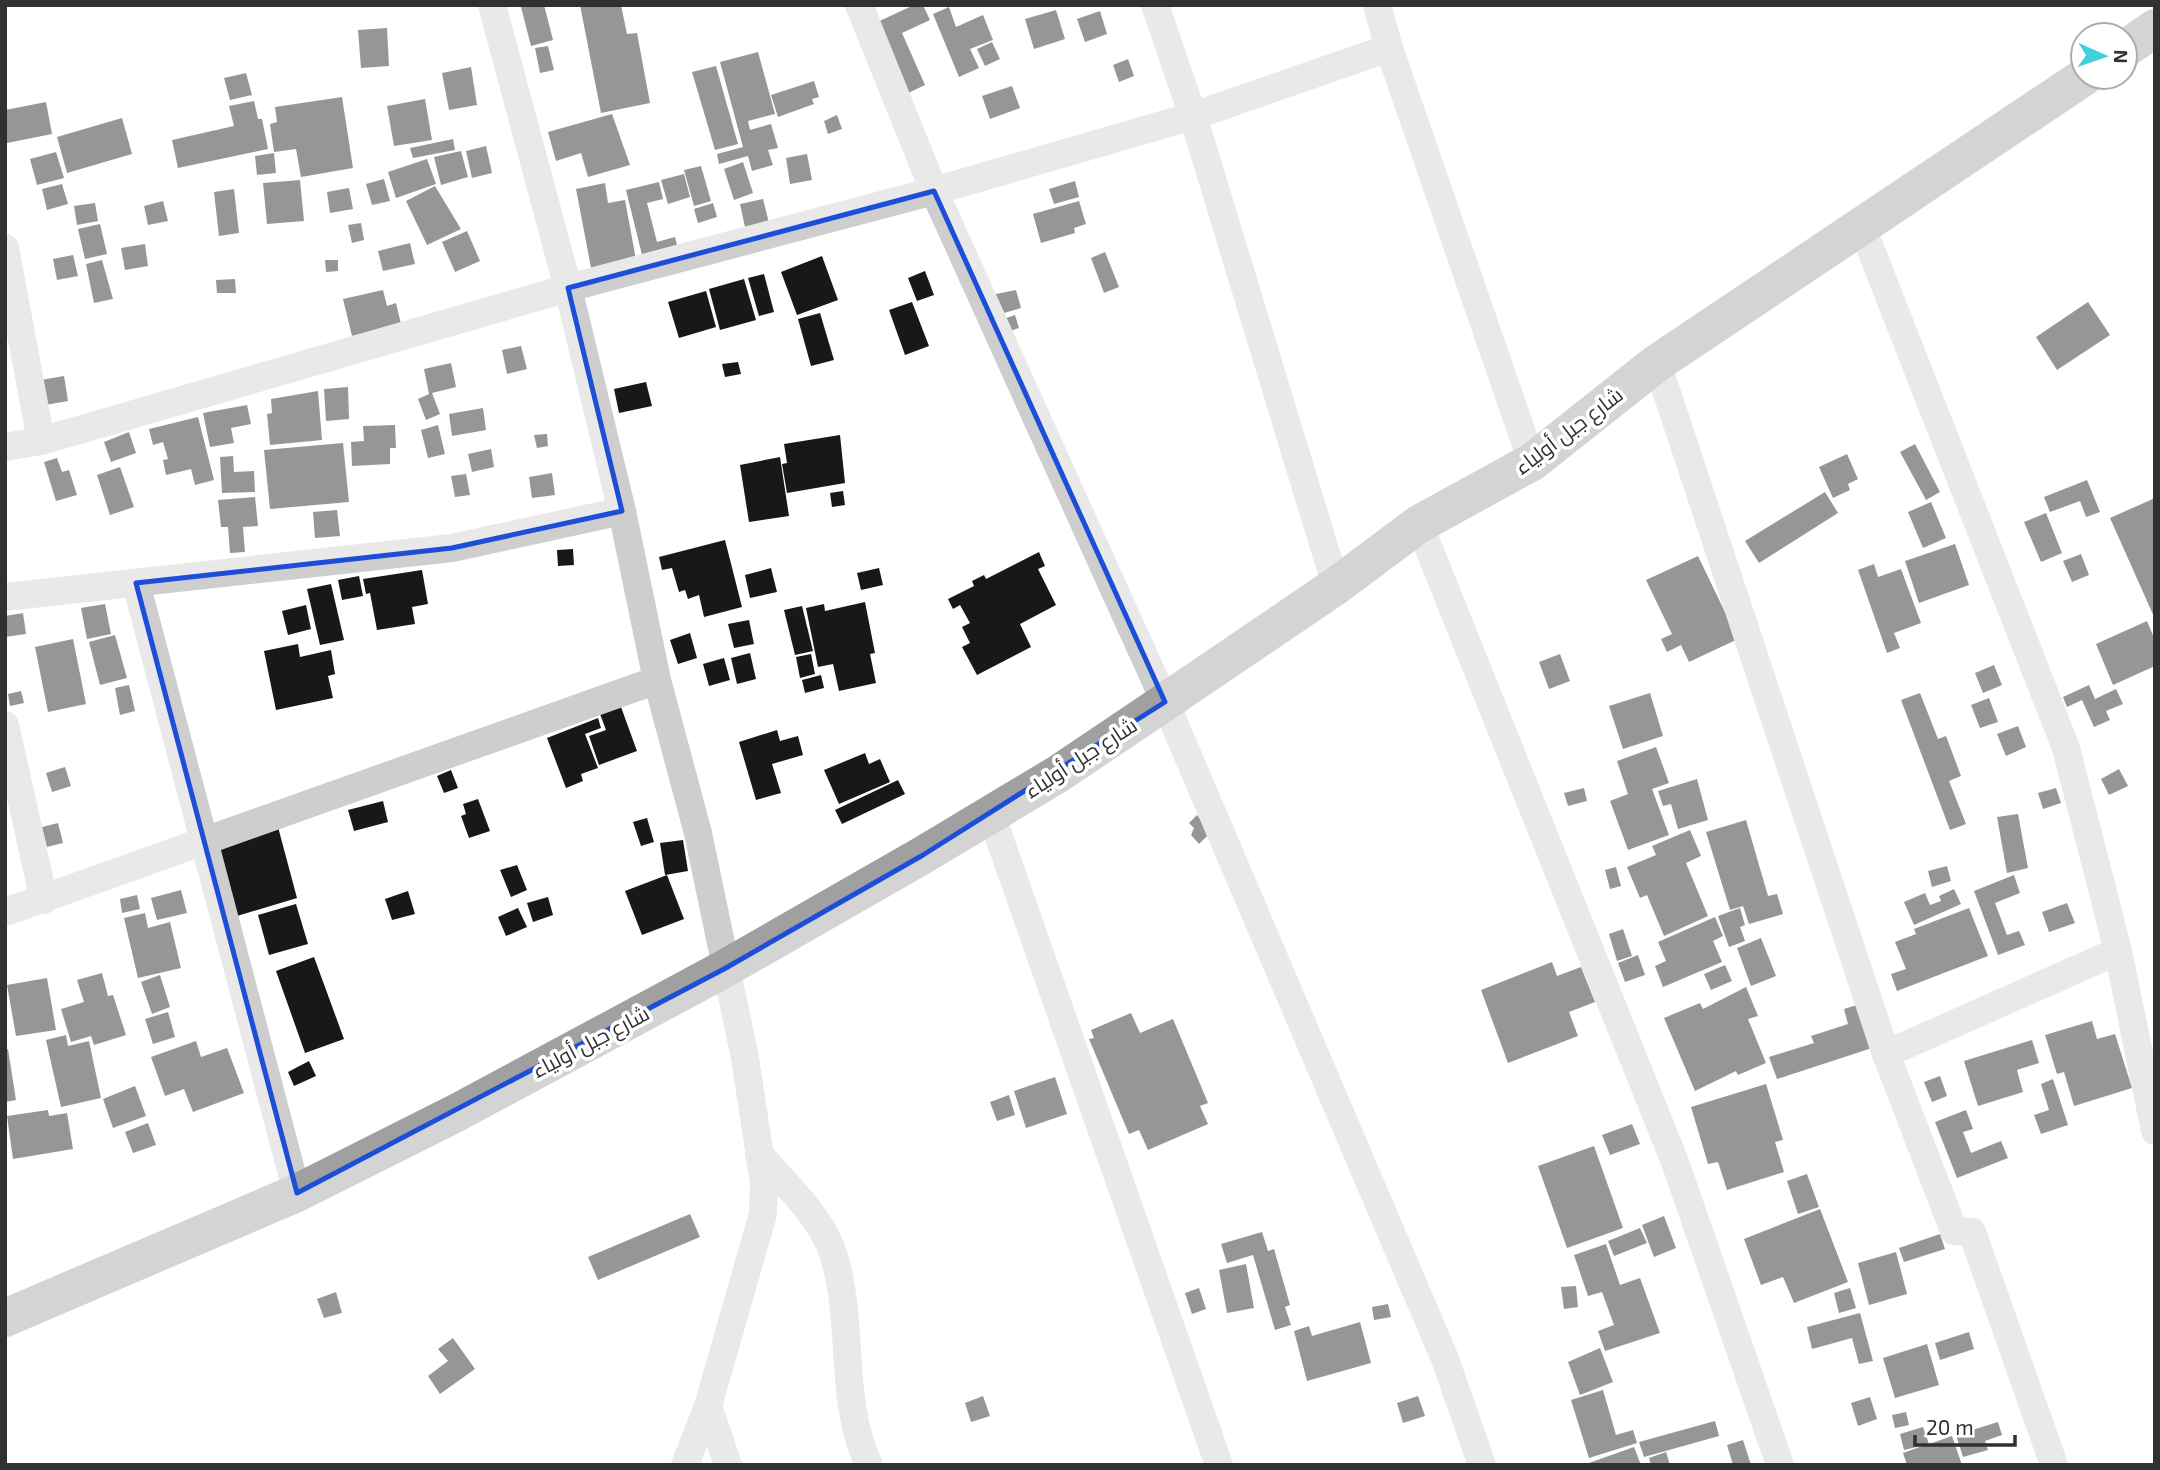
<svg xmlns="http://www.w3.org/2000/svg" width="2160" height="1470" viewBox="0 0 2160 1470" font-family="'Exo 2',Cairo,sans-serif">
<rect width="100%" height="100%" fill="#fff"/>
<g fill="#181818">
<polygon points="528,5 544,5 553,40 531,46 521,7"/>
<polygon points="580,5 621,5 627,34 637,33 650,103 601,113"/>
<polygon points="914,5 923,5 930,20 902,33 925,85 904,95 873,24"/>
<polygon points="949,7 956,27 983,15 993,40 970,49 979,68 959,77 933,14"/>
<polygon points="1056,10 1065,39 1034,49 1025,19"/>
<polygon points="1100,11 1107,34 1085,42 1077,19"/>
<polygon points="387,28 389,66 361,68 358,30"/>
<polygon points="992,42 1000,59 985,66 977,49"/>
<polygon points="548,46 554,70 540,73 535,48"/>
<polygon points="758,52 775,114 748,121 750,130 771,124 778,148 768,150 773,165 752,171 748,156 719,164 717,154 743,147 720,62"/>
<polygon points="1128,59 1134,76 1119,82 1113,65"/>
<polygon points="716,66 738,144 715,150 692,72"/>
<polygon points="471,67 477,105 449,110 442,73"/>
<polygon points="246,73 252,95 230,100 224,78"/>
<polygon points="814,81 819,97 812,99 814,104 778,117 771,95"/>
<polygon points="1012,86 1020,108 990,119 982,96"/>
<polygon points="342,97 353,168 301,177 296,149 274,152 270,124 277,122 275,107"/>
<polygon points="425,99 432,140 394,146 387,106"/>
<polygon points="254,101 258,119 262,119 268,149 178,168 172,140 234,126 229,106"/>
<polygon points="46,102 52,134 7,143 5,110"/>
<polygon points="612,114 630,165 588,177 581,153 556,161 548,132"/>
<polygon points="837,115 842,129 828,134 824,121"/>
<polygon points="122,118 132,154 67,173 57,137"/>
<polygon points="453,139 455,150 413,158 410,148"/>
<polygon points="486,146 492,173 472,178 466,151"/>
<polygon points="461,151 468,177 441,185 434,157"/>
<polygon points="56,152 64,178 37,185 30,159"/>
<polygon points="274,153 276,173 257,175 255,156"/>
<polygon points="807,154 812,180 790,184 786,158"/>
<polygon points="427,159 436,184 396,198 388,172"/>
<polygon points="743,162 753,193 734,200 724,169"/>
<polygon points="701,166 711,201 694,206 684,170"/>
<polygon points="684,174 690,197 668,204 661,180"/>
<polygon points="384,179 390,201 372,205 366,184"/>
<polygon points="300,180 304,221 267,224 263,183"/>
<polygon points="1075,181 1079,197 1054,204 1049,189"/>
<polygon points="659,182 663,199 647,203 657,242 675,237 678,249 643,259 626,190"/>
<polygon points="605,183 608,203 625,200 637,265 592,273 576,189"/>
<polygon points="62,184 68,204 47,210 42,189"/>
<polygon points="435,186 461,229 427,245 406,201"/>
<polygon points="349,188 353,209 330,213 327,192"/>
<polygon points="234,189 239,233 219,236 214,192"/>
<polygon points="763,199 769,223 745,227 740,204"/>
<polygon points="163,201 168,221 148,225 144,206"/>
<polygon points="1079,201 1086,224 1074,228 1075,233 1041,243 1033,214"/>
<polygon points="95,203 98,221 77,225 74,206"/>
<polygon points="713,203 717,217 698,223 694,209"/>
<polygon points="361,223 364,240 352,243 348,225"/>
<polygon points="100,224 107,254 85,259 78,229"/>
<polygon points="467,231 480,261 455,272 442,242"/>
<polygon points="410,243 415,264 383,271 378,251"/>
<polygon points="145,244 148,266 125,270 121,248"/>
<polygon points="1105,252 1119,287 1104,293 1091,258"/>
<polygon points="73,255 78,276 57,280 53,259"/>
<polygon points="822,256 838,300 797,315 781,272"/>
<polygon points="102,260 113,299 94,303 86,264"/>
<polygon points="325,260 338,260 338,271 326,272"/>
<polygon points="925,271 934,295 917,301 908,278"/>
<polygon points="764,274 774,312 759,316 748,278"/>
<polygon points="235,279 236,293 217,293 216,280"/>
<polygon points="744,279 756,320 720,330 709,289"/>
<polygon points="383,290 387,306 396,303 401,324 352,336 343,299"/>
<polygon points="1016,290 1021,308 997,315 991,295"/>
<polygon points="706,291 716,327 679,338 668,302"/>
<polygon points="912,302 929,346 905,355 889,310"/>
<polygon points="2088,302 2110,335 2057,370 2036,337"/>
<polygon points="820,313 834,360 811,366 798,319"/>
<polygon points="1015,315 1019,328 1005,333 1001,320"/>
<polygon points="521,346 527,369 507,374 502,350"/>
<polygon points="738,362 741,374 725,377 722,364"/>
<polygon points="451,363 456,387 432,393 440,414 426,420 418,399 429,394 424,369"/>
<polygon points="64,376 68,401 45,405 41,380"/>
<polygon points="646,382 652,406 619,413 614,389"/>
<polygon points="348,387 349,419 326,421 324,389"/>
<polygon points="318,391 322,440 270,445 267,414 272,413 271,399"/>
<polygon points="247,405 251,424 231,428 234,443 210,447 203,413"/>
<polygon points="483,408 486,430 452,436 449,414"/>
<polygon points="198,417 214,480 195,485 191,469 166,475 163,460 168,459 163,442 153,445 149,429"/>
<polygon points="395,425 396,448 390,448 390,464 352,466 351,442 364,441 363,426"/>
<polygon points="438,425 445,454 428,458 421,430"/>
<polygon points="129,432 136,453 111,462 104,442"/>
<polygon points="547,434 548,446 537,448 534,435"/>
<polygon points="840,435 845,483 787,493 782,464 787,463 784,444"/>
<polygon points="343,443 349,502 270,509 264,450"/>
<polygon points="1915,444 1940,492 1926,500 1900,452"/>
<polygon points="491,449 494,467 472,472 468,454"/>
<polygon points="1847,454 1858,479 1848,484 1850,490 1833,498 1819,467"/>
<polygon points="233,456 234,472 254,471 255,492 222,493 220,457"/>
<polygon points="780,457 789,516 749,522 740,465"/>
<polygon points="57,458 62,472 69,470 77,495 56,501 44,462"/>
<polygon points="120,467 134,507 110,515 97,475"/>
<polygon points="552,473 555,495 532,498 529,477"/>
<polygon points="466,474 470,495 455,497 451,476"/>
<polygon points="2087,480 2100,512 2086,517 2080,501 2050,512 2044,497"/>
<polygon points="843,491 845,505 832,507 830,493"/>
<polygon points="1825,492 1838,513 1759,563 1745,541"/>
<polygon points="255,497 258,526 243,527 245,552 230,553 228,527 221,527 218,500"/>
<polygon points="2155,498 2155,619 2110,518"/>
<polygon points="1931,502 1946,538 1923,548 1908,512"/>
<polygon points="337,510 340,536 315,538 313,512"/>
<polygon points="2046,513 2062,553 2041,562 2024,522"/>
<polygon points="725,540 742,607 704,617 699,595 688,599 685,590 679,592 672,568 662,570 659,557"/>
<polygon points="1955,544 1969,585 1919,603 1905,561"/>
<polygon points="573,549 574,565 558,566 557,550"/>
<polygon points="1039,552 1045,566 1038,569 1056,605 1020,624 1031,647 977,675 962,647 970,643 962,627 970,623 960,605 953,609 948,599 974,586 972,581 984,575 986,579"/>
<polygon points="2081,554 2089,575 2072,582 2063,561"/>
<polygon points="1698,556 1738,639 1689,662 1681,645 1667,652 1661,639 1672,634 1646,580"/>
<polygon points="1874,564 1878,577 1901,569 1921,623 1894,633 1900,648 1887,653 1858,570"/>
<polygon points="771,568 777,592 750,598 745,575"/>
<polygon points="879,568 883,585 861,590 857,573"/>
<polygon points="422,570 428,604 412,607 415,624 377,630 370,593 366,594 363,579"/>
<polygon points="359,576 363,596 342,600 338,580"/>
<polygon points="331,584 344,640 320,645 307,589"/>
<polygon points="865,602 875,653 870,654 876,683 839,691 833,664 818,667 806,608 824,604 825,611"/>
<polygon points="105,604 111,634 87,639 81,608"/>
<polygon points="306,605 311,629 288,635 282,611"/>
<polygon points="802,606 813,651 795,655 784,610"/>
<polygon points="23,613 26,634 5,637 5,616"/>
<polygon points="749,620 754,644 734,648 728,624"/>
<polygon points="2147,621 2155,640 2155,666 2113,685 2096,644"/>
<polygon points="690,633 697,658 678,664 670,640"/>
<polygon points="115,635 127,678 100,685 89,642"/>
<polygon points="73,639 86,704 48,712 35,647"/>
<polygon points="298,644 300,657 331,650 335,674 328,676 333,698 276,710 264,651"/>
<polygon points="750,653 756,679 737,684 731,658"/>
<polygon points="811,654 815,674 800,678 796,657"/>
<polygon points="1560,654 1570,681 1549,689 1539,662"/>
<polygon points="724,658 730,680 709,686 703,664"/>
<polygon points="1994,665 2002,685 1983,693 1975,673"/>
<polygon points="821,675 824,688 805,693 802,680"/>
<polygon points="129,685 135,711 120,715 115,688"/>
<polygon points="2089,685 2095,699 2116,689 2123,704 2106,711 2110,720 2094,727 2082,700 2067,707 2063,697"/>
<polygon points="21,691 24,703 10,706 8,694"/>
<polygon points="1650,693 1663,736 1623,749 1609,706"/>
<polygon points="1920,693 1938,739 1946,736 1961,776 1949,781 1966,824 1950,830 1901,700"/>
<polygon points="1989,698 1998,722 1980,728 1971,705"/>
<polygon points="621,707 637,751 599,765 589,736 606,730 600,714"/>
<polygon points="598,718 601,728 585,734 598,768 581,774 583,781 566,788 547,738"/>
<polygon points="2018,726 2026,747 2006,756 1997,734"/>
<polygon points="777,730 780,741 798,736 803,755 772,764 781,793 756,800 739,742"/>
<polygon points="1656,747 1669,783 1652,789 1669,835 1628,850 1610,801 1628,794 1617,761"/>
<polygon points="865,753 869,764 880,759 890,782 839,804 824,770"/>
<polygon points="65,767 71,786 52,792 46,773"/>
<polygon points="2119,769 2128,786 2109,795 2101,779"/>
<polygon points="451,770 458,788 444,793 437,776"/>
<polygon points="1697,779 1708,820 1678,829 1671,804 1663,806 1658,791"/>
<polygon points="898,780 905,794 842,824 835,810"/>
<polygon points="1584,788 1587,801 1568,806 1564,793"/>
<polygon points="2056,788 2061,803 2043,809 2038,793"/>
<polygon points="478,799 490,831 469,838 461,816 466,814 463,804"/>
<polygon points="383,801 388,822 354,831 348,810"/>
<polygon points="2018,814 2028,868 2007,873 1997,817"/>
<polygon points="1197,815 1212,831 1199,844 1191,835 1194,828 1189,823"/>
<polygon points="647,818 654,842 641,846 633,822"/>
<polygon points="1746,820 1768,896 1777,894 1783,914 1749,924 1743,906 1730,910 1706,832"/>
<polygon points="58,823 63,843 47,847 42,827"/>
<polygon points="278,827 297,898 237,916 210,847"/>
<polygon points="1690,830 1701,856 1686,863 1708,916 1664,936 1647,895 1640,898 1627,867 1656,855 1652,846"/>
<polygon points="683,840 688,871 665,875 660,843"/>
<polygon points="517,865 527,890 511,897 500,870"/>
<polygon points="1947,866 1951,881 1932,887 1928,871"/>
<polygon points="1616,867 1621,886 1610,889 1605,870"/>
<polygon points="667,875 684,919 642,935 625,891"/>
<polygon points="2014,875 2020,893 1995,903 2007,935 2019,931 2025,945 1998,955 1974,891"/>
<polygon points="1954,889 1961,904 1914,925 1904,902 1925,893 1930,905 1941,901 1939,896"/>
<polygon points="181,890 187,913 157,920 151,898"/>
<polygon points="408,891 415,914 392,920 385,899"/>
<polygon points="137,895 140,909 122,913 120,899"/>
<polygon points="548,897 553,915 533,922 527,903"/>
<polygon points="2067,903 2075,923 2049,932 2042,912"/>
<polygon points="296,904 308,944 269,955 258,915"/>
<polygon points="518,908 527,927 506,936 498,917"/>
<polygon points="1740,908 1745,925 1740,927 1745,941 1729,947 1718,916"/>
<polygon points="1969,908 1988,956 1897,991 1891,974 1906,969 1895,942 1916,934 1914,929"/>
<polygon points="145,913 148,928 170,922 181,968 138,978 124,918"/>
<polygon points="1715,917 1723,936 1713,941 1722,962 1663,987 1655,966 1666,961 1658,942"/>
<polygon points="1623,929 1632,956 1617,961 1609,934"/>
<polygon points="1761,938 1776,976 1751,986 1737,948"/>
<polygon points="1638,955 1645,975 1625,982 1618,963"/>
<polygon points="314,957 344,1039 305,1053 276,971"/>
<polygon points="1552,962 1557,976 1581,967 1595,1002 1569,1012 1578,1036 1508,1063 1481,990"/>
<polygon points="1725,965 1732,981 1711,990 1704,974"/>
<polygon points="102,973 108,996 113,995 126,1035 94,1045 91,1036 71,1042 61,1009 84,1002 77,980"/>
<polygon points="160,975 170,1007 152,1014 141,982"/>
<polygon points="47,978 56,1030 16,1036 7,985"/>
<polygon points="1746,987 1758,1016 1748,1019 1766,1063 1738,1075 1736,1071 1695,1091 1664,1018 1700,1003 1703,1009"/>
<polygon points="1857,1005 1872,1048 1777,1079 1769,1057 1814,1043 1811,1036 1848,1024 1844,1009"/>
<polygon points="168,1012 175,1037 153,1044 145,1019"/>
<polygon points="1131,1013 1140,1033 1173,1019 1208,1103 1200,1106 1208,1124 1148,1150 1139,1130 1129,1134 1089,1039 1094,1038 1091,1030"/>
<polygon points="2092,1021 2097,1039 2115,1034 2132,1088 2074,1106 2064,1072 2057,1074 2045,1035"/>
<polygon points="66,1035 68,1046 89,1041 101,1098 61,1107 46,1040"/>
<polygon points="2032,1040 2039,1063 2017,1070 2023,1092 1978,1106 1964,1061"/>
<polygon points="196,1041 201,1057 227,1048 244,1093 193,1112 184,1089 165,1096 151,1057"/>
<polygon points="8,1049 16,1100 5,1102 5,1050"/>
<polygon points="309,1061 316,1076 294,1086 288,1072"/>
<polygon points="1940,1076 1947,1096 1932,1102 1924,1082"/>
<polygon points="1055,1077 1067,1114 1026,1128 1014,1091"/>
<polygon points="2053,1079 2068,1125 2041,1134 2034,1115 2049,1110 2041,1084"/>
<polygon points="1766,1084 1783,1140 1775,1142 1784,1172 1727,1190 1718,1162 1708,1164 1691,1107"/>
<polygon points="135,1086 146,1116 113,1128 103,1099"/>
<polygon points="1009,1095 1015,1115 997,1121 990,1102"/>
<polygon points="48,1110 49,1116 67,1113 73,1149 13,1159 7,1116"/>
<polygon points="1966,1110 1973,1129 1963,1132 1971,1153 2001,1141 2008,1158 1957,1178 1935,1122"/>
<polygon points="148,1123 156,1145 133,1153 125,1132"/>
<polygon points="1632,1124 1640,1144 1610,1155 1602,1135"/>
<polygon points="1594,1146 1623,1228 1567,1248 1538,1166"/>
<polygon points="1807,1174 1819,1207 1798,1214 1787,1181"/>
<polygon points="1820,1209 1848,1282 1794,1303 1783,1277 1761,1285 1744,1239"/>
<polygon points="690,1214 700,1237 598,1280 588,1257"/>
<polygon points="1664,1216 1676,1248 1654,1257 1642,1225"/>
<polygon points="1640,1228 1647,1243 1614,1256 1608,1241"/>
<polygon points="1262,1232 1268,1251 1274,1249 1290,1305 1285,1307 1291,1325 1275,1330 1253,1255 1227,1263 1221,1244"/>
<polygon points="1940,1234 1945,1249 1904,1262 1899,1248"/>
<polygon points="1606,1244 1620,1285 1640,1278 1660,1333 1605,1351 1598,1331 1614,1325 1602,1292 1588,1296 1574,1255"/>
<polygon points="1896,1252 1907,1294 1869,1305 1858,1263"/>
<polygon points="1246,1264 1254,1308 1227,1313 1219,1270"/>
<polygon points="1576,1286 1578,1307 1564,1309 1561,1287"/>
<polygon points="1199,1288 1206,1309 1192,1314 1185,1293"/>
<polygon points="1850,1288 1856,1308 1839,1313 1834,1293"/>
<polygon points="336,1292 342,1313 324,1318 317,1299"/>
<polygon points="1388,1304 1391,1317 1374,1320 1372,1307"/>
<polygon points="1860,1313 1873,1361 1859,1364 1852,1338 1812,1349 1807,1327"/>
<polygon points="1360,1322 1371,1363 1307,1381 1294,1331 1309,1326 1312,1336"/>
<polygon points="1969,1332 1974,1349 1940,1360 1935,1343"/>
<polygon points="453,1338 475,1369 440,1394 428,1376 448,1361 438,1349"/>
<polygon points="1927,1344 1939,1385 1895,1398 1883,1358"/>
<polygon points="1600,1348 1613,1382 1580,1395 1568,1362"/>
<polygon points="1603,1390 1616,1435 1633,1430 1637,1443 1589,1458 1571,1400"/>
<polygon points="983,1396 990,1416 971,1422 965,1403"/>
<polygon points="1418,1396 1425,1416 1403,1423 1397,1403"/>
<polygon points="1870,1397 1877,1419 1858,1426 1851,1403"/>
<polygon points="1906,1412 1909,1425 1895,1428 1892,1415"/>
<polygon points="1715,1421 1719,1436 1644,1457 1639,1442"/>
<polygon points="1998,1422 2002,1435 1985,1441 1988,1450 1963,1457 1956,1435"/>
<polygon points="1923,1427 1929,1444 1952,1436 1962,1465 1907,1465 1903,1453 1925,1445 1904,1450 1900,1434"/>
<polygon points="1743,1440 1751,1465 1733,1465 1727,1445"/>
<polygon points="1634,1447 1641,1465 1586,1465 1586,1464"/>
<polygon points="1666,1452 1670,1465 1651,1465 1649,1458"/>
</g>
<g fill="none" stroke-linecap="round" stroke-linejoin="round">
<g stroke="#cecece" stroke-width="28">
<polyline points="492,5 568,288 622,511 657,680 698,833 745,1058 764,1183 763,1214 708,1406 685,1465"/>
<polyline points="859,5 934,191 1165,702 1445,1359 1482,1465"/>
<polyline points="1155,5 1193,116 1336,586"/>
<polyline points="1377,5 1389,48 1532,462"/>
<polyline points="1862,227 2066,748 2118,951 2155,1131"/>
<polyline points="5,248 41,441"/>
<polyline points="1657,363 1886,1054 1954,1231 1972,1232 2054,1465"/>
<polyline points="5,447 41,441 568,288 934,191 1193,116 1389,48"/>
<polyline points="1419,524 1675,1162 1780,1465"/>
<polyline points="136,583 297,1193"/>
<polyline points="5,597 452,548 622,511"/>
<polyline points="5,725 44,900"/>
<polyline points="991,814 1219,1465"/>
<polyline points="5,912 657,680"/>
<polyline points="1886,1054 2118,951"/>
<path d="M759,1154C784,1183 820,1215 833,1253C855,1321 838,1401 869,1465"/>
<polyline points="708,1406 728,1465"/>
</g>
<g stroke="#a0a0a0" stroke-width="38">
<polyline points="2125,49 2155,28"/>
<polyline points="5,1318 297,1193 458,1112 724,969 923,855 1058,774 1165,702 1336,586 1419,524 1532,462 1657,363 2084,77"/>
</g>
</g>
<path d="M0 0H2160V1470H0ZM934,191L1165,702L923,855L724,969L297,1193L136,583L452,548L622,511L568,288Z" fill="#fff" fill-opacity=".55" fill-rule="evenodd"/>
<path fill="none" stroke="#1d4ed8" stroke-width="5" stroke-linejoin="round" d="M934,191L1165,702L923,855L724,969L297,1193L136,583L452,548L622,511L568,288Z"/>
<g text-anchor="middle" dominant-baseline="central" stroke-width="7" stroke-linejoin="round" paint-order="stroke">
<g font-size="21" fill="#313131" stroke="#fff">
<text transform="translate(1568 430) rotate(-37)">شارع جبل أولياء</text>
<text transform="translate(1080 757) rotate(-33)">شارع جبل أولياء</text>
<text transform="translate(590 1041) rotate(-28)">شارع جبل أولياء</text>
</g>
</g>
<rect width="2160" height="1470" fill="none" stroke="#313131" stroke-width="14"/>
<g transform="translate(2104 56) rotate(92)"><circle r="33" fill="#ffffff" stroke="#adadad" stroke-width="2"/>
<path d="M0-5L12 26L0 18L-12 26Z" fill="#41d1da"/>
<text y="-10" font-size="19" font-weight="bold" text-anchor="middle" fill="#313131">N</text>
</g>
<path d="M1915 1435v10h100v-10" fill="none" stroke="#313131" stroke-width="3.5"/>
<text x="1926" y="1435" font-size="21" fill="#313131" stroke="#ffffff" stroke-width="5" paint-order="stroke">20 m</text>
</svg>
